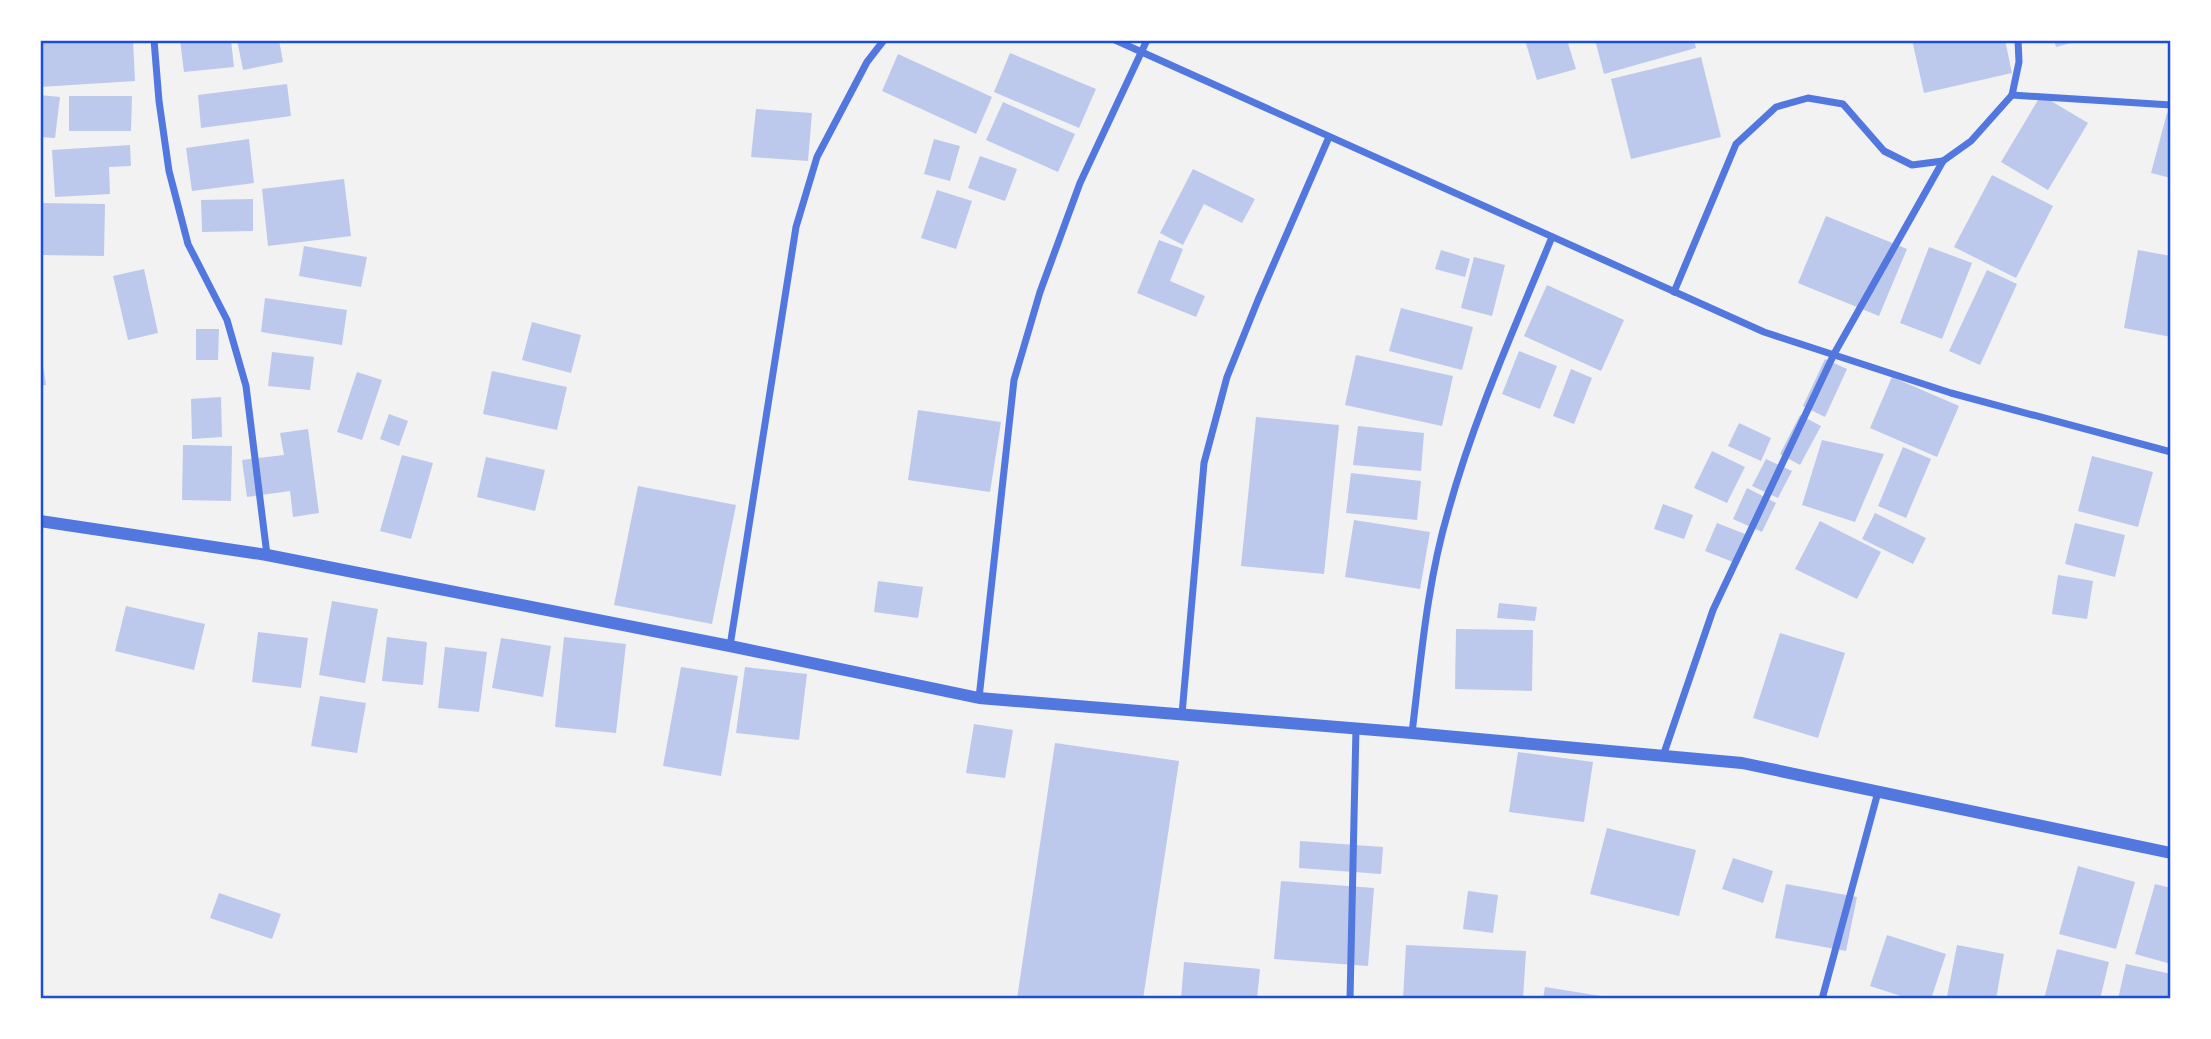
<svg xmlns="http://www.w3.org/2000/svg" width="2211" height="1039" viewBox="0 0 2211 1039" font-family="Signika,sans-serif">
<rect width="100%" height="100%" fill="#f2f2f2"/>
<g fill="#bdc9ec">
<polygon points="40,40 133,40 135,81 40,87"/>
<polygon points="180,40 231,40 234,67 184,72"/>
<polygon points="237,40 279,40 283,62 243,70"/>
<polygon points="1525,40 1567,40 1576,69 1537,80"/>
<polygon points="1595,40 1694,40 1696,48 1604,74"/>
<polygon points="1912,40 2005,40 2012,73 1924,93"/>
<polygon points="2054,40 2078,40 2078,41 2056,47"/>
<polygon points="1010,53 1096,89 1079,128 994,92"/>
<polygon points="898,54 992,97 976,134 882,91"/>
<polygon points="1701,57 1721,137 1631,159 1611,79"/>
<polygon points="287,84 291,116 201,128 198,95"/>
<polygon points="40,95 60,97 55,138 40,137"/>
<polygon points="2041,95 2088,123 2048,190 2001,162"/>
<polygon points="69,96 132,96 131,131 69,131"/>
<polygon points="1003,102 1075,134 1058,172 986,140"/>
<polygon points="756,109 812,113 808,161 751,157"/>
<polygon points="2167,113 2171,114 2171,178 2151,173"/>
<polygon points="249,139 254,183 192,191 186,148"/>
<polygon points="934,139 960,146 950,181 924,174"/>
<polygon points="130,145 131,166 109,167 110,194 55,197 52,150"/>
<polygon points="980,156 1017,169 1005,201 968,188"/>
<polygon points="1193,169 1255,199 1242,223 1204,204 1183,245 1160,233"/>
<polygon points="1992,175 2053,206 2016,278 1954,247"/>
<polygon points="344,179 351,236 268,246 262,189"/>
<polygon points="937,190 972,201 956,249 921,238"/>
<polygon points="253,199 253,231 202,232 201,200"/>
<polygon points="40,203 105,204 104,256 40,255"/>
<polygon points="1826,216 1907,249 1879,316 1798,283"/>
<polygon points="1159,240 1183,249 1170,281 1205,296 1196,317 1137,293"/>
<polygon points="304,246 367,257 361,287 299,276"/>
<polygon points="1929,247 1972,263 1942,339 1900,323"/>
<polygon points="1441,250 1470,259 1465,277 1435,269"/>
<polygon points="2138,250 2171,256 2171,337 2124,328"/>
<polygon points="1474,257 1505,265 1492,316 1461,308"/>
<polygon points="144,269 158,333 128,340 113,276"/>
<polygon points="1987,270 2017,284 1980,365 1949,351"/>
<polygon points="1547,285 1624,320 1601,371 1524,336"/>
<polygon points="265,298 347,310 342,345 261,332"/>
<polygon points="1401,308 1473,327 1462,370 1389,351"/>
<polygon points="532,322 581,335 571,373 522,360"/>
<polygon points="196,329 219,329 218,360 196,360"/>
<polygon points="1519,351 1557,366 1540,409 1502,394"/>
<polygon points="272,352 314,357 310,390 268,386"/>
<polygon points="1356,355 1453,376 1442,426 1345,405"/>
<polygon points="42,359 46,385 40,386 40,360"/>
<polygon points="1825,359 1847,369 1825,417 1803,406"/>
<polygon points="1571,369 1592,378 1574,424 1553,416"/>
<polygon points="492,371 567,387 557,430 483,414"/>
<polygon points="357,372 382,380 362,440 337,432"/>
<polygon points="1892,377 1959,406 1937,457 1870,428"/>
<polygon points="221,397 222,437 192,439 191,399"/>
<polygon points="918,410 1001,422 990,492 908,480"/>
<polygon points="389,414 408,421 399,446 380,439"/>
<polygon points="1800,415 1821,426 1800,465 1780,454"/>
<polygon points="1256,417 1339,425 1324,574 1241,566"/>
<polygon points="1739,423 1771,438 1761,461 1728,446"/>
<polygon points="1358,426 1424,433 1421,471 1353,465"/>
<polygon points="308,429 319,513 293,517 290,491 247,497 242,460 284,455 280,433"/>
<polygon points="1822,440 1884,454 1855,522 1802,505"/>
<polygon points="183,445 232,446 231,501 182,500"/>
<polygon points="1903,447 1931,459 1906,518 1878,506"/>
<polygon points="1712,451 1745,467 1727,503 1694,488"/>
<polygon points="402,455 433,463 411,539 380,531"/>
<polygon points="2092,456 2153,472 2138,527 2078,511"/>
<polygon points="486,457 545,470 535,511 477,497"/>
<polygon points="1766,459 1792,471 1778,498 1752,486"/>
<polygon points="1351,473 1421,481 1417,520 1346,513"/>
<polygon points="638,486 736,505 712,624 614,605"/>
<polygon points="1747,488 1776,503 1762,532 1733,519"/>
<polygon points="1663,504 1693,515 1684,539 1654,529"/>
<polygon points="1875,513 1926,538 1913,564 1862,539"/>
<polygon points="1354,520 1430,532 1420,589 1345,577"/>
<polygon points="1820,521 1881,552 1857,599 1795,569"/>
<polygon points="1717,523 1750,536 1738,564 1705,551"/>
<polygon points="2075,523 2125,535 2115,577 2065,564"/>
<polygon points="2058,575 2093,581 2087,619 2052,614"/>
<polygon points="878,581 923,587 918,618 874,612"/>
<polygon points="332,601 378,609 365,683 319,675"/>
<polygon points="1499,603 1537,607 1535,621 1497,618"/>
<polygon points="126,606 205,624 194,670 115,651"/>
<polygon points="1456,629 1533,630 1532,691 1455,689"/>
<polygon points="258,632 308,638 301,688 252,682"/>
<polygon points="1780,633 1845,653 1818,738 1753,718"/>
<polygon points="387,637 427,642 423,685 382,681"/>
<polygon points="564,637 626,644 616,733 555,727"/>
<polygon points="501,638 551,646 543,697 492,688"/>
<polygon points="445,647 487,652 479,712 438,708"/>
<polygon points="681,667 738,676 721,776 663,766"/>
<polygon points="745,667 807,674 799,740 736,733"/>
<polygon points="320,696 366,703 357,753 311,746"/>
<polygon points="974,724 1013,730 1005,778 966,773"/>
<polygon points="1055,743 1179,761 1143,999 1017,999"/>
<polygon points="1518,752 1593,762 1584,822 1509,812"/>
<polygon points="1607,828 1696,850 1679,916 1590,894"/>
<polygon points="1300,841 1383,847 1381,874 1299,868"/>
<polygon points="1733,858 1773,871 1763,903 1722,889"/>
<polygon points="2078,866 2135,882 2116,949 2059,934"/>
<polygon points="1281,881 1374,888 1368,966 1274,959"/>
<polygon points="1786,884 1857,897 1846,951 1775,938"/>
<polygon points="2155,884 2171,888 2171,964 2135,954"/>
<polygon points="1468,891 1498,895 1493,933 1463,929"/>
<polygon points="219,893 281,914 272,939 210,918"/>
<polygon points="1887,935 1946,954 1931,999 1910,999 1870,986"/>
<polygon points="1406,945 1526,951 1523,999 1403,999"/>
<polygon points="1957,945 2004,954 1996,999 1947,997"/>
<polygon points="2057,949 2109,962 2100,999 2044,999"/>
<polygon points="1184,962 1260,969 1257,999 1181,999"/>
<polygon points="2126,964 2171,974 2171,999 2118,999"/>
<polygon points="1545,987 1607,997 1607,999 1543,999"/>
</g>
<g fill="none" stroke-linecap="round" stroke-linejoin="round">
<g stroke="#5277de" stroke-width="7">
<polyline points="154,40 159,101 169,171 188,244 227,320 246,386 267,555"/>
<polyline points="1115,40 1764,332 1951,393 2171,452"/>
<polyline points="2012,95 2171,105"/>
<polyline points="1674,292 1736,144 1776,107 1808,98 1843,104 1884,151 1912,165 1943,161 1971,141 2012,95 2019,62 2018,40"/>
<polyline points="730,646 796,227 817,157 867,62 884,40"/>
<polyline points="979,698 1014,380 1040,292 1080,183 1147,40"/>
<polyline points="1182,714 1204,463 1227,377 1258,300 1329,137"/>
<path d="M1412,733C1421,659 1427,583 1448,512C1474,417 1515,327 1552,237"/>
<polyline points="1663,756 1713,610 1834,354 1943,161"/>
<polyline points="1350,999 1356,728"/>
<polyline points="1822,999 1878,792"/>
</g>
<polyline stroke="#5277de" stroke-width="12" points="40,521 267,555 730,646 979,698 1412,733 1742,763 2171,853"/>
</g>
<rect width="2211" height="1039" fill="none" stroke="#ffffff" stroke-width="84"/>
<rect x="42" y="42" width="2127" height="955" fill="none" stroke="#1d4ed8" stroke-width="2.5"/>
</svg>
